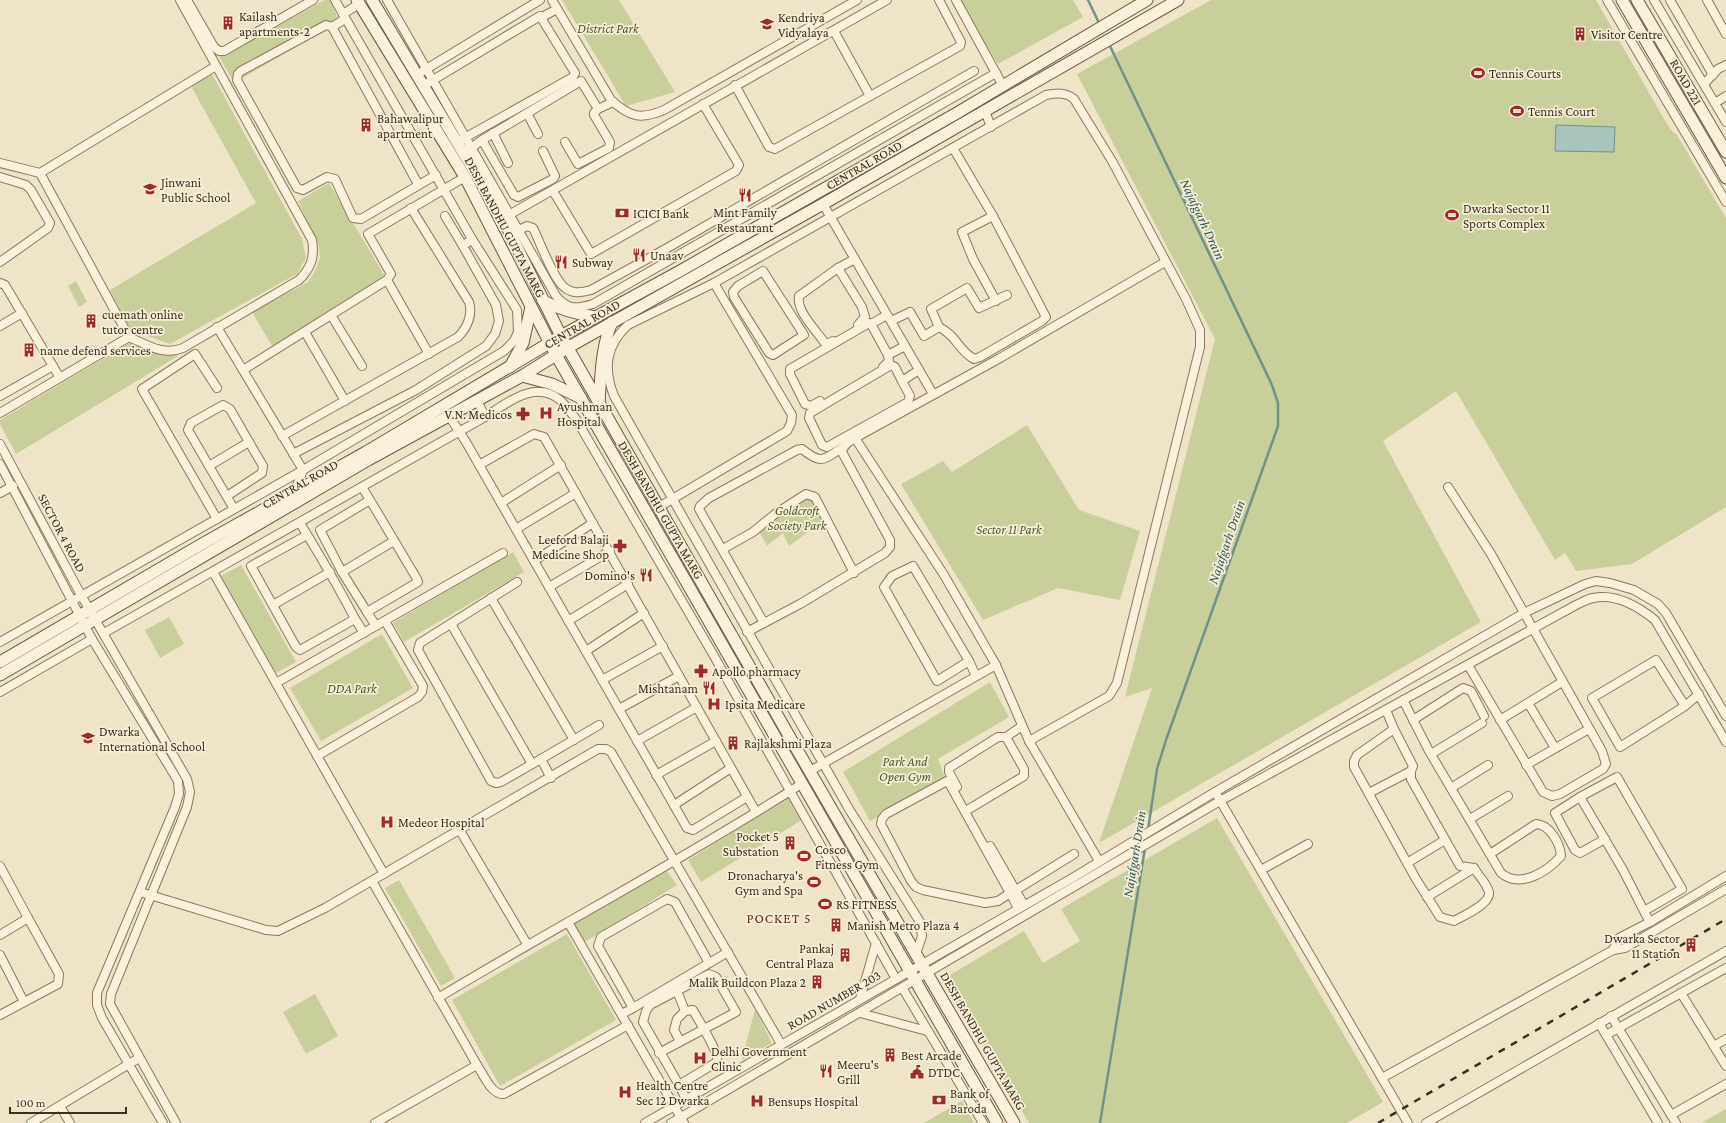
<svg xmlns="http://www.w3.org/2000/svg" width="1726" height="1123" viewBox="0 0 1726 1123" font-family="'Crimson Pro',serif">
<rect width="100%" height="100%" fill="#f0e4c8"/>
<g fill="#c9cf9b">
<polygon points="325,0 329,0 340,21 234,83 219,56"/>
<polygon points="562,0 619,0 675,92 626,106"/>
<polygon points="958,0 1073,0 1083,17 998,64"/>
<polygon points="1211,0 1596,0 1664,119 1671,130 1677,135 1726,218 1726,507 1632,564 1576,571 1565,553 1555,560 1456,391 1383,441 1481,622 1099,843 1152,688 1125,697 1215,339 1077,74"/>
<polygon points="212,74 302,239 306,258 297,274 170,344 131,330 110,290 256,203 191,86"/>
<polygon points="329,183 386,278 272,346 252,312 308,282 315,271 320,258 319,247 298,201"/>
<polygon points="76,281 87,302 79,307 68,286"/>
<polygon points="131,342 178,356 16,454 0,424 0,420"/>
<polygon points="1027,425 1079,510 1140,531 1120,600 1058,588 983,620 901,484 943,461 952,472"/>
<polygon points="808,490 823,521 789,546 783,533 767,546 757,528 776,509"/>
<polygon points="513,552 524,572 404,642 393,623"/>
<polygon points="241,565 296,662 276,673 221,576"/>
<polygon points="169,617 184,644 160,658 145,630"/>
<polygon points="382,634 413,688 321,741 290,688"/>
<polygon points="990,682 1009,717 938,759 945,778 870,821 843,772"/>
<polygon points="789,798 802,820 701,882 688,860"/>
<polygon points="1217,818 1383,1102 1347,1123 1029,1123 945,978 1024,931 1043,963 1080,941 1061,909"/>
<polygon points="667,871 677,885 585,942 574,925"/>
<polygon points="399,880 455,978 441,986 385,888"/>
<polygon points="567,934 616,1020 500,1086 452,1000"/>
<polygon points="315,994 338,1036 306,1054 283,1012"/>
<polygon points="755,1009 772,1043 742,1060"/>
<polygon points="962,1101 974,1123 924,1123 929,1120"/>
<polygon points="1726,1109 1726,1123 1701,1123"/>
</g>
<polygon fill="#a9c4bc" stroke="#6f938a" points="1556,125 1615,127 1614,152 1555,151"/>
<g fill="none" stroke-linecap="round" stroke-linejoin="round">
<g stroke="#6f938a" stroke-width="2.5">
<polyline points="1088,0 1100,25"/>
<polyline points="1109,44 1272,385 1278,403 1278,426 1166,740 1157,769 1148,830"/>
<polyline points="1100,1123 1145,848"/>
</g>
<g stroke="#8d765c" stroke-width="10">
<g id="street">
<polyline points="187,0 214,47 219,51 224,51 313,0"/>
<path d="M387,0L556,296C568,310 576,309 593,304L996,73"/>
<path d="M552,0L611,100C630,117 640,120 664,110L857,0"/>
<polyline points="956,0 1003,86"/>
<polyline points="1607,0 1726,202"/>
<polyline points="1654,0 1726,122"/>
<polyline points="1670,0 1713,75"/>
<polyline points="1707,0 1726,34"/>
<polyline points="343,14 359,4"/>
<polyline points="542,17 557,9"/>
<polyline points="332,27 345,19"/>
<polyline points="834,31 870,96"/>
<polyline points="423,71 540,0"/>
<polyline points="428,83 540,16 575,73 573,77 461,140"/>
<polyline points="1704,84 1718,69 1726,65"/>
<polyline points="735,85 769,147 775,149 960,46 961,42 939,0"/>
<polyline points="1715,103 1726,96"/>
<polyline points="985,111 991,127"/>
<polyline points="527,113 538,134"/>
<polyline points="493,133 508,163"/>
<polyline points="482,140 581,81 598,109 613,102"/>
<polyline points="565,142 578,164 609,148 610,142 594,115 594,113 598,109"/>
<polyline points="467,151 482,140 514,195 518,197 553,179 555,176 543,151"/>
<polyline points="0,163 40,173 216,66"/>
<path d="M40,173L129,337C147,345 164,356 183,348L299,280C311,268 315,257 312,240L180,0"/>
<polyline points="0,177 26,185 31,190 50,223 48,228 0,262"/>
<polyline points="418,184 332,27 326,25 241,71 238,74 237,80 297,188 303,190 327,177 335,179 353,218 361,219 436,175"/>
<polyline points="553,191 591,254 736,171 739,165 703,104"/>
<polyline points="823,204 933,394"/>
<polyline points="445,216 463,246"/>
<polyline points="507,216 887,0"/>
<polyline points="993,216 962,232 973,259 996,301"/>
<path d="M515,232L527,226L533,228C540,242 553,278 564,287C572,294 581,293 591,290L669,247L974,71"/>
<polyline points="838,268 862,307 865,317 858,325"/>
<polygon points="763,271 804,335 773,355 769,353 734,297 733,292 738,286"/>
<polyline points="387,280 429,354"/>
<polyline points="0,283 5,285 60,378"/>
<polyline points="331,315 362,366"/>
<polyline points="891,321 910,312 924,336 939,327 931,309 967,288 979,308 1007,295"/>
<polyline points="871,324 887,315"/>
<polyline points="0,326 22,313"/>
<polyline points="217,327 303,470 294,493"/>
<path d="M939,327C956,335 959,351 974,359L980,357L1042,321L1046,317L993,216L953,148"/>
<polyline points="305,332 345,401"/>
<path d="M833,341L826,344L824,342C816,330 796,311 799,296L838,268L855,259"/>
<polyline points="883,367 889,361 888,355"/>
<polyline points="243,370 387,280 391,274 368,234 465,177"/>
<polyline points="902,381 910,396 908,402 827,447 822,445 809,418 810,413 891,365 895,367 902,381 919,370"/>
<polyline points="0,396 53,366"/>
<polyline points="477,400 485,417"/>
<polyline points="820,401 811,406 805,404 790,374 790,369 869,323 871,324 888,355 905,346"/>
<polyline points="0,413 129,337"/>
<polyline points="449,416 466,442 687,828 693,830 747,797"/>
<path d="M282,436L458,337C467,328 473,315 469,302L411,208"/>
<polyline points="0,444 81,595 187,779 190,792 187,807 111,994 110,1004 176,1123"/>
<polyline points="293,454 416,390 486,346 495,334 499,321 496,305 463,246 472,239"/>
<polyline points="0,464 92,639 178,781 179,794 175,807 97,993 97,1005 102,1018 163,1123"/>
<polyline points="479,465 534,434 544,437 756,812"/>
<polyline points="209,466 249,442 263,466 262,473 227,496"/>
<polyline points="362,487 370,500 417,579 418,582 367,612 342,572 320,530 370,500"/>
<polyline points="1448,487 1491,554 1602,751 1606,764 1603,769 1560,794 1552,796 1543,792 1468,665"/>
<polyline points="0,493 13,486"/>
<polyline points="501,503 561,465"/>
<polyline points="659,507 787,431 791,423 792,415 714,283"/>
<polyline points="234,509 188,430 191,423 223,405 230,409 249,442"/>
<polyline points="217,519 142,389 195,354 217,388"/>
<path d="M300,523C319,554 338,586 355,619L300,650L296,647L251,566L307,535"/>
<polyline points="516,529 576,493"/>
<polyline points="723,549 753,532 775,514 806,494 815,497 854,573"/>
<polyline points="534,561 593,523"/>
<polygon points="913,566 969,661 937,681 884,587 892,576"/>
<polyline points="213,572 384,874"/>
<polyline points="342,572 394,541"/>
<polyline points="517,582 420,643 418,650 491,781 496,783 501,782 541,759 551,778"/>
<polyline points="549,587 610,551"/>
<polyline points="491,598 574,740"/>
<polyline points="273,605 330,572"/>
<polyline points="367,612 376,626"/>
<polyline points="355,619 364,633"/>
<polyline points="568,621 628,584"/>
<path d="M764,623L699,509L700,506L709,498L797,450L802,449C822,465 822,460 842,448"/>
<polyline points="451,624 532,764"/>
<path d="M747,632L800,604L885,553L890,547V540L842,452C843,445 849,442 855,438"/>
<path d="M104,633L485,417C507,403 535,379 560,400C566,405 571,413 576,419L714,656L896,979"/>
<polyline points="0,642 303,470 504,351 514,341 518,332 517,310 472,239 335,0"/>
<polyline points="586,651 644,613"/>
<polyline points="969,661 976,676"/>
<polyline points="602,680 663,646"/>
<polyline points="276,683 503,553"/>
<polyline points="0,692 92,639"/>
<path d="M1403,700L1429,751L1501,873C1520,889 1547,872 1561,856C1560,843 1550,825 1536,824L1490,854"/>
<polyline points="1528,703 1555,748"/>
<polyline points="1685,706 1656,660 1592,698 1620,747 1685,706 1699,694"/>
<polyline points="619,709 679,676"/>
<path d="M1386,710L1394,729L1357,755L1354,761V767L1416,879L1440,917L1454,921C1463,916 1491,904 1489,892C1487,884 1478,875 1474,868L1460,866L1411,779V771L1413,766L1394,729"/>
<polyline points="1413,720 1463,688 1471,691 1484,716"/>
<polyline points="1500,720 1562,682"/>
<polyline points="1006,737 1022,726"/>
<polyline points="637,741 697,707"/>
<polyline points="1431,754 1482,723"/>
<polyline points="317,756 418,697 422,692 423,686 385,621"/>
<polyline points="541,759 599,725"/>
<polyline points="1526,765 1589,729"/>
<polyline points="810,771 996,665"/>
<polyline points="656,775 716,741"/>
<polyline points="957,787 949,772 949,768 998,737 1006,737 1024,769 1024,776 969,809"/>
<polyline points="1451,788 1488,765"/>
<polyline points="1369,793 1411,771"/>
<polyline points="1218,797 1408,1123"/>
<polyline points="1580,797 1555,813 1575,850 1580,853 1605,839"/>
<polyline points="674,805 731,768"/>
<polyline points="1470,819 1508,796"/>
<polyline points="459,829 527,944"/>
<polyline points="990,846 1024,905"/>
<polyline points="1099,861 1029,741 996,665 944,575 855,438 1000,358 1165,262"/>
<polyline points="1407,863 1445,840"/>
<polyline points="0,866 28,918"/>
<polyline points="1261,870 1308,844"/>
<path d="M372,881L477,1065C484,1075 491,1095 504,1094L628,1025"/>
<polyline points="1016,890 1074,854"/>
<polyline points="140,892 266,930 278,931 325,908 598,749 606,749 611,752 781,1044"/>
<polyline points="1010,893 998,901 985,903 923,890 916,887 911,881 881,824 882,819 886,814 947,781 949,783 1010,893 1018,908"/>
<polyline points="1427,897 1474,868"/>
<polyline points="1644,911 1682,889 1617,777 1580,797 1623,870 1647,917 1650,922"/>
<polyline points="568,922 684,1123"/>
<polyline points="0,935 28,918 59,974 58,984 0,1015"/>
<polyline points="1613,950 1619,938 1650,922 1726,876"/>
<path d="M916,954L922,936L920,922L849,809L614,396C603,368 606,345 628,325L714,283L1046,95C1056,93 1066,92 1074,99L1112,161L1186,299L1200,330V347L1117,683L1109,696L1029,741"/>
<polyline points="0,955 24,1002"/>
<polyline points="903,989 983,1123"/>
<polyline points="677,991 685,1011 677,1019 674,1030 680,1041"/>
<polyline points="1681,993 1726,1066"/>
<path d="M438,998C559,925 684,859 803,783"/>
<polyline points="860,999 876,943"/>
<polyline points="633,1008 728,952"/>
<polyline points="860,1013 927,1031"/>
<polyline points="622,1014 633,1008 598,946 601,937 667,899 675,902 709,963"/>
<polyline points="1611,1016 1676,1123"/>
<polyline points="1599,1023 1658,1123"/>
<polyline points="1606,1035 1726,968"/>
<polyline points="1714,1046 1726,1039"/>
<path d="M659,1053L736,1012L716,977L709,974L650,1005L646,1011L643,1022L679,1085L717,1062C720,1053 698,1020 693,1010L685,1011"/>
<polyline points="1382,1078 1613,950 1625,948 1726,889"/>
<polyline points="679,1085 686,1099"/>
<polyline points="60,1106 70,1123"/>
<polyline points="1671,1115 1726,1084"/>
<polyline points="31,1123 139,1058"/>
<polyline points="375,1123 477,1065"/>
<polyline points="645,1123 1069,880 1215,792 1524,613 1585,584 1596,581 1610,583 1634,590 1658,604 1666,613 1726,716"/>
<path d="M671,1123L1220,801L1576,605C1581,603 1587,599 1593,598C1616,593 1639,607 1655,620L1726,742"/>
<polyline points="1426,1123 1726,951"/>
</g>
</g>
<g stroke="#6f573f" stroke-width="13">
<g id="secondary">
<polyline points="357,0 465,177 556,355 997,1123"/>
<polyline points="372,0 503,219 561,336 788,734 1014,1123"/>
<polyline points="1622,0 1726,178"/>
<polyline points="1637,0 1726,152"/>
<path d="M543,301C561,310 577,314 596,317"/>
<polyline points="510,367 523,343 531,307"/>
<polyline points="522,376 552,384 581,398"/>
<path d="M599,403C601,375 601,348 612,322"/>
<polyline points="0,662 202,544 366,452 561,336 680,271 957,113 1147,0"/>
<polyline points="0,675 368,460 522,376 567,348 823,204 1178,0"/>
</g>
</g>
<use href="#street" stroke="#faf1dc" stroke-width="8"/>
<use href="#secondary" stroke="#faf1dc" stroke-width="11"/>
<polyline stroke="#3d2e20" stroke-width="2.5" stroke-dasharray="7 7" stroke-linecap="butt" points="1378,1123 1726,919"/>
</g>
<defs>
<g id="building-bare" transform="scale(1.08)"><path d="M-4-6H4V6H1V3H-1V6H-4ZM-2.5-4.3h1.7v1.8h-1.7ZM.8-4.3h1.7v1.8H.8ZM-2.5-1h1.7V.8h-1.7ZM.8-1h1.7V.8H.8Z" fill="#9e2a2b" stroke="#f7eed8" stroke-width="2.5" paint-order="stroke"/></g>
<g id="school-bare" transform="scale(1.08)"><path d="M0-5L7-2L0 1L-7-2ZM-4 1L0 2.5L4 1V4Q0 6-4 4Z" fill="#9e2a2b" stroke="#f7eed8" stroke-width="2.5" paint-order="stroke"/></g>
<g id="stadium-bare" transform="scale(1.08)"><path d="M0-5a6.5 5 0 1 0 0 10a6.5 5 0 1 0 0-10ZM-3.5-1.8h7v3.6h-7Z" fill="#9e2a2b" stroke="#f7eed8" stroke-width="2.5" paint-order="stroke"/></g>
<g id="restaurant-bare" transform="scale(1.08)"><path d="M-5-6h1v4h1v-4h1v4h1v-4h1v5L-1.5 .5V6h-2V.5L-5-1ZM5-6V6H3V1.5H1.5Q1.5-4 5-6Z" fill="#9e2a2b" stroke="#f7eed8" stroke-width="2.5" paint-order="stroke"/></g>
<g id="bank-bare" transform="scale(1.08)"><path d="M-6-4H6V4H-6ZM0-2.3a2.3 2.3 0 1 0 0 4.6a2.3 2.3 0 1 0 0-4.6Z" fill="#9e2a2b" stroke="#f7eed8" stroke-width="2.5" paint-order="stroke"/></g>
<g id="hospital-bare" transform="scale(1.08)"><path d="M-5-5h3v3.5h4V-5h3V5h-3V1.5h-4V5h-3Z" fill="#9e2a2b" stroke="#f7eed8" stroke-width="2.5" paint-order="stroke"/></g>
<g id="pharmacy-bare" transform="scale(1.08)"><path d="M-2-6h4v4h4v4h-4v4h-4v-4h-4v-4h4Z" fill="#9e2a2b" stroke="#f7eed8" stroke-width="2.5" paint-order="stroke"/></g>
<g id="civic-bare" transform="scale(1.08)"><path d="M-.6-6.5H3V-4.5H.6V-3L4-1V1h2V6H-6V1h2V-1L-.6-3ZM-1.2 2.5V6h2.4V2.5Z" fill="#9e2a2b" stroke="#f7eed8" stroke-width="2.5" paint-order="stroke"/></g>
</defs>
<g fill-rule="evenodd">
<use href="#building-bare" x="228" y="23"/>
<use href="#school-bare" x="767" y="24"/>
<use href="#building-bare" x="1580" y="34"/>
<use href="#stadium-bare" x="1478" y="73"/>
<use href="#stadium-bare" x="1517" y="111"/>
<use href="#building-bare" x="366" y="125"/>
<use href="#school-bare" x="150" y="189"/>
<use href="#restaurant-bare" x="745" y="195"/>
<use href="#bank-bare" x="622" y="213"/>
<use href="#stadium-bare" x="1452" y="215"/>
<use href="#restaurant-bare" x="639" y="255"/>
<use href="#restaurant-bare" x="561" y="262"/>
<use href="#building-bare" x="91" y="321"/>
<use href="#building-bare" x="29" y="350"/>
<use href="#hospital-bare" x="546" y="413"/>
<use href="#pharmacy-bare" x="523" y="414"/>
<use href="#pharmacy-bare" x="620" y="546"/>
<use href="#restaurant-bare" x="646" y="575"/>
<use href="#pharmacy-bare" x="701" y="671"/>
<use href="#restaurant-bare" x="709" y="688"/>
<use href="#hospital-bare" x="714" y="704"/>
<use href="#school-bare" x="88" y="738"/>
<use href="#building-bare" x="733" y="743"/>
<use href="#hospital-bare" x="387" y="822"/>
<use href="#building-bare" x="790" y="843"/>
<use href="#stadium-bare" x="804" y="856"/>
<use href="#stadium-bare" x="814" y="882"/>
<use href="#stadium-bare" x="825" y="904"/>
<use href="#building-bare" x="836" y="925"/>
<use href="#building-bare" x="1691" y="945"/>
<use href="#building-bare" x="845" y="955"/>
<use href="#building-bare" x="817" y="982"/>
<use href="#building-bare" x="890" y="1055"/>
<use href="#hospital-bare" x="700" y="1058"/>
<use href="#restaurant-bare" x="826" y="1071"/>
<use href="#civic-bare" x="917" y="1072"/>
<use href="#hospital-bare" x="625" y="1092"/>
<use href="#bank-bare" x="939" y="1100"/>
<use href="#hospital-bare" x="757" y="1101"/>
</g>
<g text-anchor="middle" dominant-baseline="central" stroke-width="3.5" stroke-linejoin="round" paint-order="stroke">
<g font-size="13" fill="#3d2e20" stroke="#f7eed8" text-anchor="start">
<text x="239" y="16">Kailash<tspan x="239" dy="15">apartments-2</tspan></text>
<text x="778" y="17">Kendriya<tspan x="778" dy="15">Vidyalaya</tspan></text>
<text x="1591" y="34">Visitor Centre</text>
<text x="1489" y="73">Tennis Courts</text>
<text x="1528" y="111">Tennis Court</text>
<text x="377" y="118">Bahawalipur<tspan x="377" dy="15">apartment</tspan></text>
<text x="161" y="182">Jinwani<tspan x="161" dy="15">Public School</tspan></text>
<text x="1463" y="208">Dwarka Sector 11<tspan x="1463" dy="15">Sports Complex</tspan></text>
<text x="745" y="212" text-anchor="middle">Mint Family<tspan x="745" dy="15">Restaurant</tspan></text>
<text x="633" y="213">ICICI Bank</text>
<text x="650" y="255">Unaav</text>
<text x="572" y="262">Subway</text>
<text x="102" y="314">cuemath online<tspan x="102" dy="15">tutor centre</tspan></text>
<text x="40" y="350">name defend services</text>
<text x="557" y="406">Ayushman<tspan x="557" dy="15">Hospital</tspan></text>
<text x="512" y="414" text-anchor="end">V.N. Medicos</text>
<text x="609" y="539" text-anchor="end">Leeford Balaji<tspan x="609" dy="15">Medicine Shop</tspan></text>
<text x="635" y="575" text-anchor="end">Domino's</text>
<text x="712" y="671">Apollo pharmacy</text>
<text x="698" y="688" text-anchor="end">Mishtanam</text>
<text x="725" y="704">Ipsita Medicare</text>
<text x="99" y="731">Dwarka<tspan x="99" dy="15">International School</tspan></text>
<text x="744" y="743">Rajlakshmi Plaza</text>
<text x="398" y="822">Medeor Hospital</text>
<text x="779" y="836" text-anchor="end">Pocket 5<tspan x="779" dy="15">Substation</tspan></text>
<text x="815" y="849">Cosco<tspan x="815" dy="15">Fitness Gym</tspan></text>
<text x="803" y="875" text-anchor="end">Dronacharya's<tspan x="803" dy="15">Gym and Spa</tspan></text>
<text x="836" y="904">RS FITNESS</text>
<text x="847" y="925">Manish Metro Plaza 4</text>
<text x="1680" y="938" text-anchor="end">Dwarka Sector<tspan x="1680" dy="15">11 Station</tspan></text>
<text x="834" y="948" text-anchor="end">Pankaj<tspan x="834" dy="15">Central Plaza</tspan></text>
<text x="806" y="982" text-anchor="end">Malik Buildcon Plaza 2</text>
<text x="711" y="1051">Delhi Government<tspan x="711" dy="15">Clinic</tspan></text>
<text x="901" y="1055">Best Arcade</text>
<text x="837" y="1064">Meeru's<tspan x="837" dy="15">Grill</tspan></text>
<text x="928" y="1072">DTDC</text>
<text x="636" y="1085">Health Centre<tspan x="636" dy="15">Sec 12 Dwarka</tspan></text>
<text x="950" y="1093">Bank of<tspan x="950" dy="15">Baroda</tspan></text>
<text x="768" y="1101">Bensups Hospital</text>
</g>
<g font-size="13" font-style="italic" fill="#4d5a26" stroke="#f7eed8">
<text x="608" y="28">District Park</text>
<text x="797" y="510">Goldcroft<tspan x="797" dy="15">Society Park</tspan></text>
<text x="1009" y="529">Sector 11 Park</text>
<text x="352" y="688">DDA Park</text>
<text x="905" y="761">Park And<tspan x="905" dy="15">Open Gym</tspan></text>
</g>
<g font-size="13" fill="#3d2e20" stroke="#f7eed8">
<text transform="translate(1686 82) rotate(60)">ROAD 221</text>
<text transform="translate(864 165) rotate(-30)">CENTRAL ROAD</text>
<text transform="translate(505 227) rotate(62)">DESH BANDHU GUPTA MARG</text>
<text transform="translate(582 324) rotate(-30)">CENTRAL ROAD</text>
<text transform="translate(300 484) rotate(-30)">CENTRAL ROAD</text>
<text transform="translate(661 510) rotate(60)">DESH BANDHU GUPTA MARG</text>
<text transform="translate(62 533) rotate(62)">SECTOR 4 ROAD</text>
<text transform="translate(834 1000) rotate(-30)">ROAD NUMBER 203</text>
<text transform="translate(983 1041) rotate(60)">DESH BANDHU GUPTA MARG</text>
</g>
<g font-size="14" font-style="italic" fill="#2f5d5a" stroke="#f7eed8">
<text transform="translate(1203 219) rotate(65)">Najafgarh Drain</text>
<text transform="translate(1226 542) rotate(-71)">Najafgarh Drain</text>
<text transform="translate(1134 854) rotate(-81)">Najafgarh Drain</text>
</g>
<g font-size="14" letter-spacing="1" fill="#6b2e1e" stroke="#f7eed8">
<text x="779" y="918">POCKET 5</text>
</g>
</g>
<path d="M10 1107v6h116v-6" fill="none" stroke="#3d2e20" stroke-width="2"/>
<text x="16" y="1107" font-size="12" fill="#3d2e20" stroke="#f7eed8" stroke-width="3" paint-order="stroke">100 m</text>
</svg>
